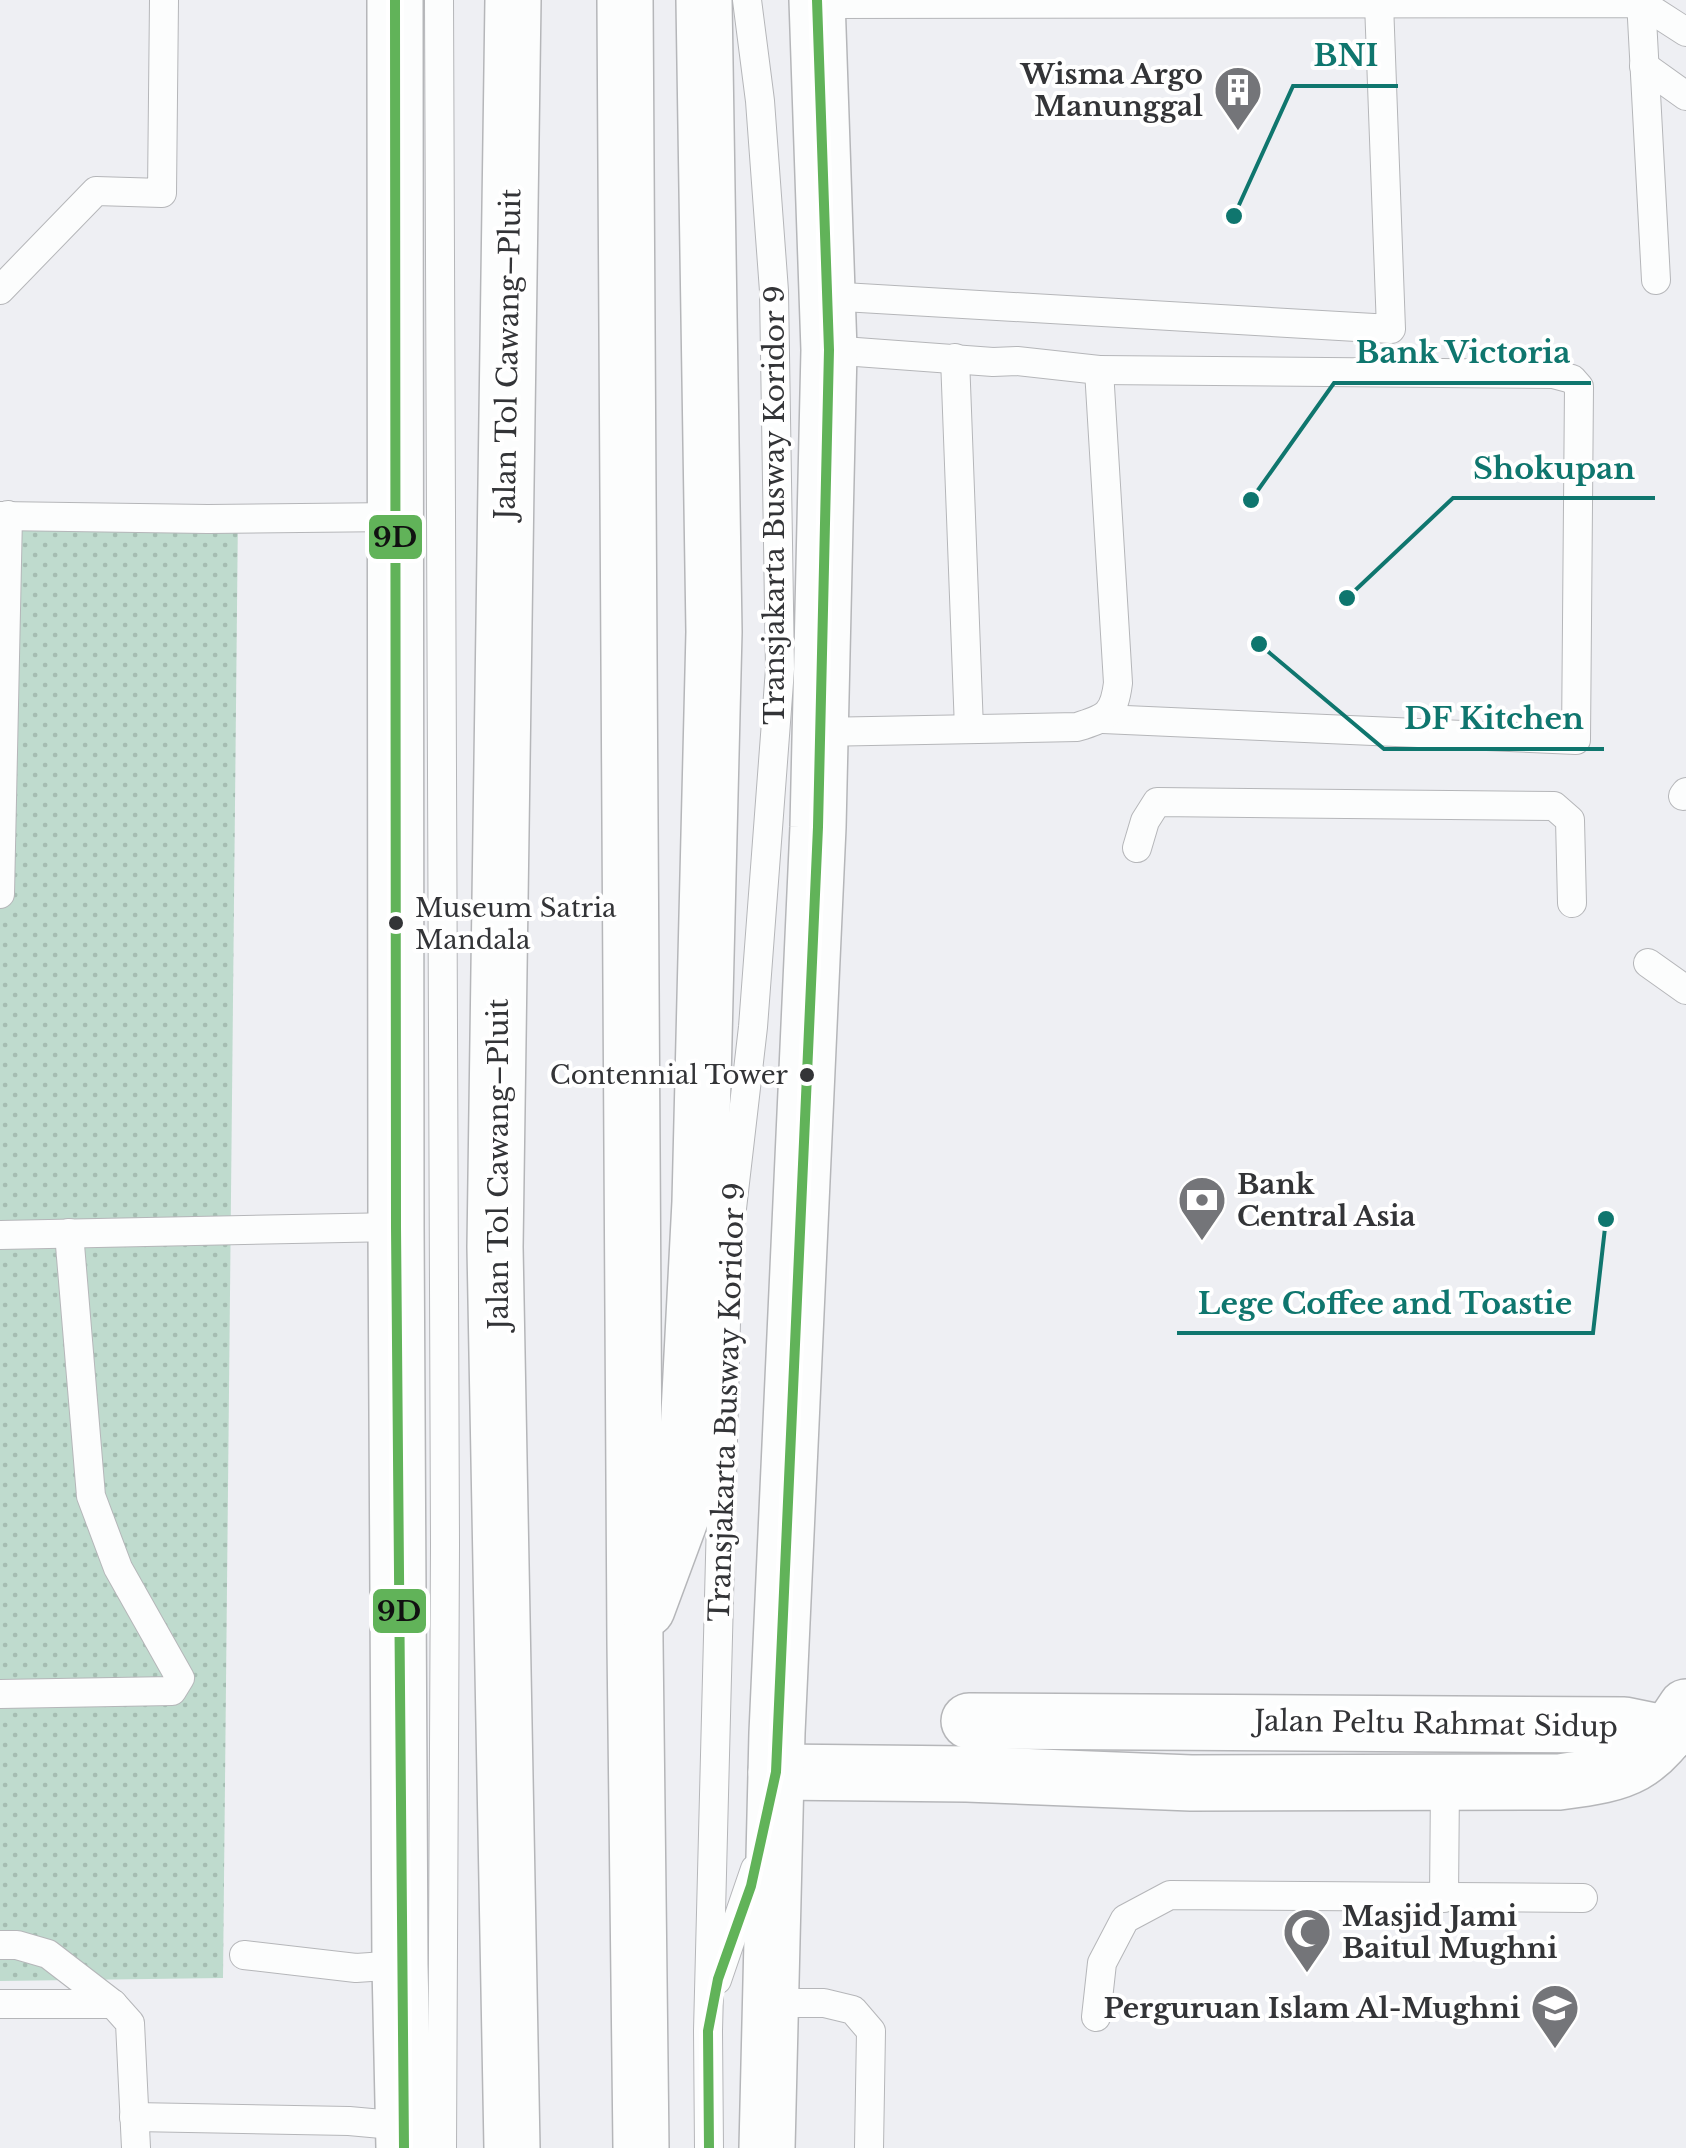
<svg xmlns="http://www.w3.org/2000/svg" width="1686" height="2148" viewBox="0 0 1686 2148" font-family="'Libre Baskerville',serif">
<defs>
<pattern id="park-dots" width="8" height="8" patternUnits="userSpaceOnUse" patternTransform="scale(2.5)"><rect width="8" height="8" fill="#bfdbce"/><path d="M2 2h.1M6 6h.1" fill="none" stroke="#a5bdb2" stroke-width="1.8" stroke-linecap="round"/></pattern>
</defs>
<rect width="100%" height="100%" fill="#eeeff3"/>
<polygon fill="url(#park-dots)" points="0,503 238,511 223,1978 0,1981"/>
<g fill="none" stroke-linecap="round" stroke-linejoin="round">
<g stroke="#b5b6b9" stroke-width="30">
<g id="service">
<polyline points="439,0 445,1545 442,2148"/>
<polyline points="1641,0 1656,280"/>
<polyline points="818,4 1641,3 1686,32"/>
<polyline points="1644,66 1686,96"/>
<polyline points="0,290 96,191 162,193 164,0"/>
<polyline points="826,296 1391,329 1379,3"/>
<polyline points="955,358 969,729"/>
<polyline points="1099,370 1553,374 1572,379 1579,387 1576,740 1103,719"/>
<polyline points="0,516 208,519 395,517"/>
<path d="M818,732L1077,727C1106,718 1114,715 1118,683L1099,370L1017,361L993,362L829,350"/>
<polyline points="1683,796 1686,792"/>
<polyline points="1137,848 1145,821 1157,802 1554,806 1570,820 1572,903"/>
<polyline points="0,894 8,515"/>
<polyline points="1648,963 1686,990"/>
<polyline points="0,1235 396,1227"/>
<polyline points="0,1694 172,1691 180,1678 118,1568 91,1496 69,1233"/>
<polyline points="1444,1898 1445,1783"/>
<polyline points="0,1945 17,1945 48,1954 113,2004 130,2023 136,2148"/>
<polyline points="244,1955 356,1968 400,1965"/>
<polyline points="717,1980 755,1869"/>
<polyline points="771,2003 824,2003 853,2010 871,2031 869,2148"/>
<polyline points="0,2004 113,2004"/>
<polyline points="1096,2017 1102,1963 1125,1919 1170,1895 1583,1898"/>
<polyline points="134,2117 349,2121 404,2126"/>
<polyline points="709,2148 708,2031 728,1243 753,1027 780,669 774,291 760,101 747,0"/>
</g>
</g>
<g stroke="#b5b6b9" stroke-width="58">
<g id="minor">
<polyline points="969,1721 1624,1725 1668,1734"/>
<path d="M776,1772L967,1774L1191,1783L1559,1782C1629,1773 1647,1767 1686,1707"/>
</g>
</g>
<g stroke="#b5b6b9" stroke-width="58">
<g id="trunk">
<polyline points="395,0 396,1227 400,1965 404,2148"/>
<polyline points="767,2148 777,1733 818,827 829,350 817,0"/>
</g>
</g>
<g stroke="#b5b6b9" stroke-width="58">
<g id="motorway">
<polyline points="625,0 635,1642 641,2148"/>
<polyline points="647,1609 684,1509 700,1202 714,632 704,0"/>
<polyline points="512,2148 495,1247 513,0"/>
</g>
</g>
<use href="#service" stroke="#fcfdfd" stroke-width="28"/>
<use href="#minor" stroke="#fcfdfd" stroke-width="55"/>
<use href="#trunk" stroke="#fcfdfd" stroke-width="55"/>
<use href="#motorway" stroke="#fcfdfd" stroke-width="55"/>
<g stroke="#fff" stroke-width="18">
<g id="bus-1">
<polyline points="395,0 396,1227 404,2148"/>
<polyline points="709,2148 708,2031 718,1979 751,1886 776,1772 818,827 829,350 817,0"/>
</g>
</g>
<use href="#bus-1" stroke="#61b359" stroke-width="10"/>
</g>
<defs>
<g id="building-pin" transform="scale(2.5)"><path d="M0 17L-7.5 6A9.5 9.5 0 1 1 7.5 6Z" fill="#747579" stroke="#fff"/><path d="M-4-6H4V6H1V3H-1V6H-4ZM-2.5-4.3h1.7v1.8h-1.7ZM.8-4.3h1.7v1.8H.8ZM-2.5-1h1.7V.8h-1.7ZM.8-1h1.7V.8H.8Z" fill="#fff"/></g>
<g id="bank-pin" transform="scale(2.5)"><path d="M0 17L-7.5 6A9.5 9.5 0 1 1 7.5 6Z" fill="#747579" stroke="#fff"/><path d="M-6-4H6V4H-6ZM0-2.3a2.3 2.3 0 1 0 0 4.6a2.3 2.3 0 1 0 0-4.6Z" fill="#fff"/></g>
<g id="mosque-pin" transform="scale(2.5)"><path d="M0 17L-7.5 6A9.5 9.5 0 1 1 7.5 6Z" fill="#747579" stroke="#fff"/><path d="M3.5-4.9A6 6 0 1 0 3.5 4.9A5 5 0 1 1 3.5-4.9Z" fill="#fff"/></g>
<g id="school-pin" transform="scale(2.5)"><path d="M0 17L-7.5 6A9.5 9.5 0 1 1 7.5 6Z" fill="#747579" stroke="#fff"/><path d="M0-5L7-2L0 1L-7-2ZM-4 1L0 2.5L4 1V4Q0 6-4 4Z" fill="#fff"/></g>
</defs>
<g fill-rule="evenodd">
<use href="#building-pin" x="1238" y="90"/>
<use href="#bank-pin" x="1202" y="1200"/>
<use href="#mosque-pin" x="1307" y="1932"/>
<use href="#school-pin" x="1555" y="2008"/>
</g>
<g fill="#333437" stroke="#fff" stroke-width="4">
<circle cx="396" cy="923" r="9"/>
<circle cx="807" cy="1075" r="9"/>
</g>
<g text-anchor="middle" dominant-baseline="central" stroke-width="8" stroke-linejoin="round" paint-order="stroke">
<g font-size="26" fill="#333437" stroke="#fff" text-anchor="start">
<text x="415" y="908">Museum Satria<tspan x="415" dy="32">Mandala</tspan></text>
<text x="788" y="1075" text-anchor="end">Contennial Tower</text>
</g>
<g font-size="28" font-weight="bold" fill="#333437" stroke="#fff" text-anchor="end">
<text x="1203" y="74">Wisma Argo<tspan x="1203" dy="32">Manunggal</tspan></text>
<text x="1237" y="1184" text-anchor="start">Bank<tspan x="1237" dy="32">Central Asia</tspan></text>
<text x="1342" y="1916" text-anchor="start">Masjid Jami<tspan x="1342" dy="32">Baitul Mughni</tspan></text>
<text x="1520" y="2008">Perguruan Islam Al-Mughni</text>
</g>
<g font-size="28" fill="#333437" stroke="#fff">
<text transform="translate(508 354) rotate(-89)">Jalan Tol Cawang–Pluit</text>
<text transform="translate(774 505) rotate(-90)">Transjakarta Busway Koridor 9</text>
<text transform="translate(498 1164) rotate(-90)">Jalan Tol Cawang–Pluit</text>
<text transform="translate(727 1402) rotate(-88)">Transjakarta Busway Koridor 9</text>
<text transform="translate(1436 1724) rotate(1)">Jalan Peltu Rahmat Sidup</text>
</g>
</g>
<path fill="none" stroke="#0f766e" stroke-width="4" d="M1234 216L1293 86H1398M1251 500L1334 383H1591M1347 598L1453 498H1655M1259 644L1384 749H1604M1606 1219L1593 1333H1177"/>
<g fill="#0f766e" stroke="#fff" stroke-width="4">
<circle cx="1234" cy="216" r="10"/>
<circle cx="1251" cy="500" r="10"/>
<circle cx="1347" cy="598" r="10"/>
<circle cx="1259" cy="644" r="10"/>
<circle cx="1606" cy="1219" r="10"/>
</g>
<g font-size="30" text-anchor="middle" font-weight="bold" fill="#0f766e" stroke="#fff" stroke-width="8" stroke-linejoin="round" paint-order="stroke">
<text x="1346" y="66">BNI</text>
<text x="1463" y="363">Bank Victoria</text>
<text x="1554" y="479">Shokupan</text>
<text x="1494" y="729">DF Kitchen</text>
<text x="1385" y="1314">Lege Coffee and Toastie</text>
</g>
<g stroke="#fff" stroke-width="4">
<rect x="367" y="513" width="57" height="48" rx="10" fill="#61b359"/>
<rect x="371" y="1587" width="57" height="48" rx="10" fill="#61b359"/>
</g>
<g font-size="28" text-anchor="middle" font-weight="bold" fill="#111">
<text x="395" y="547">9D</text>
<text x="399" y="1621">9D</text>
</g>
</svg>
